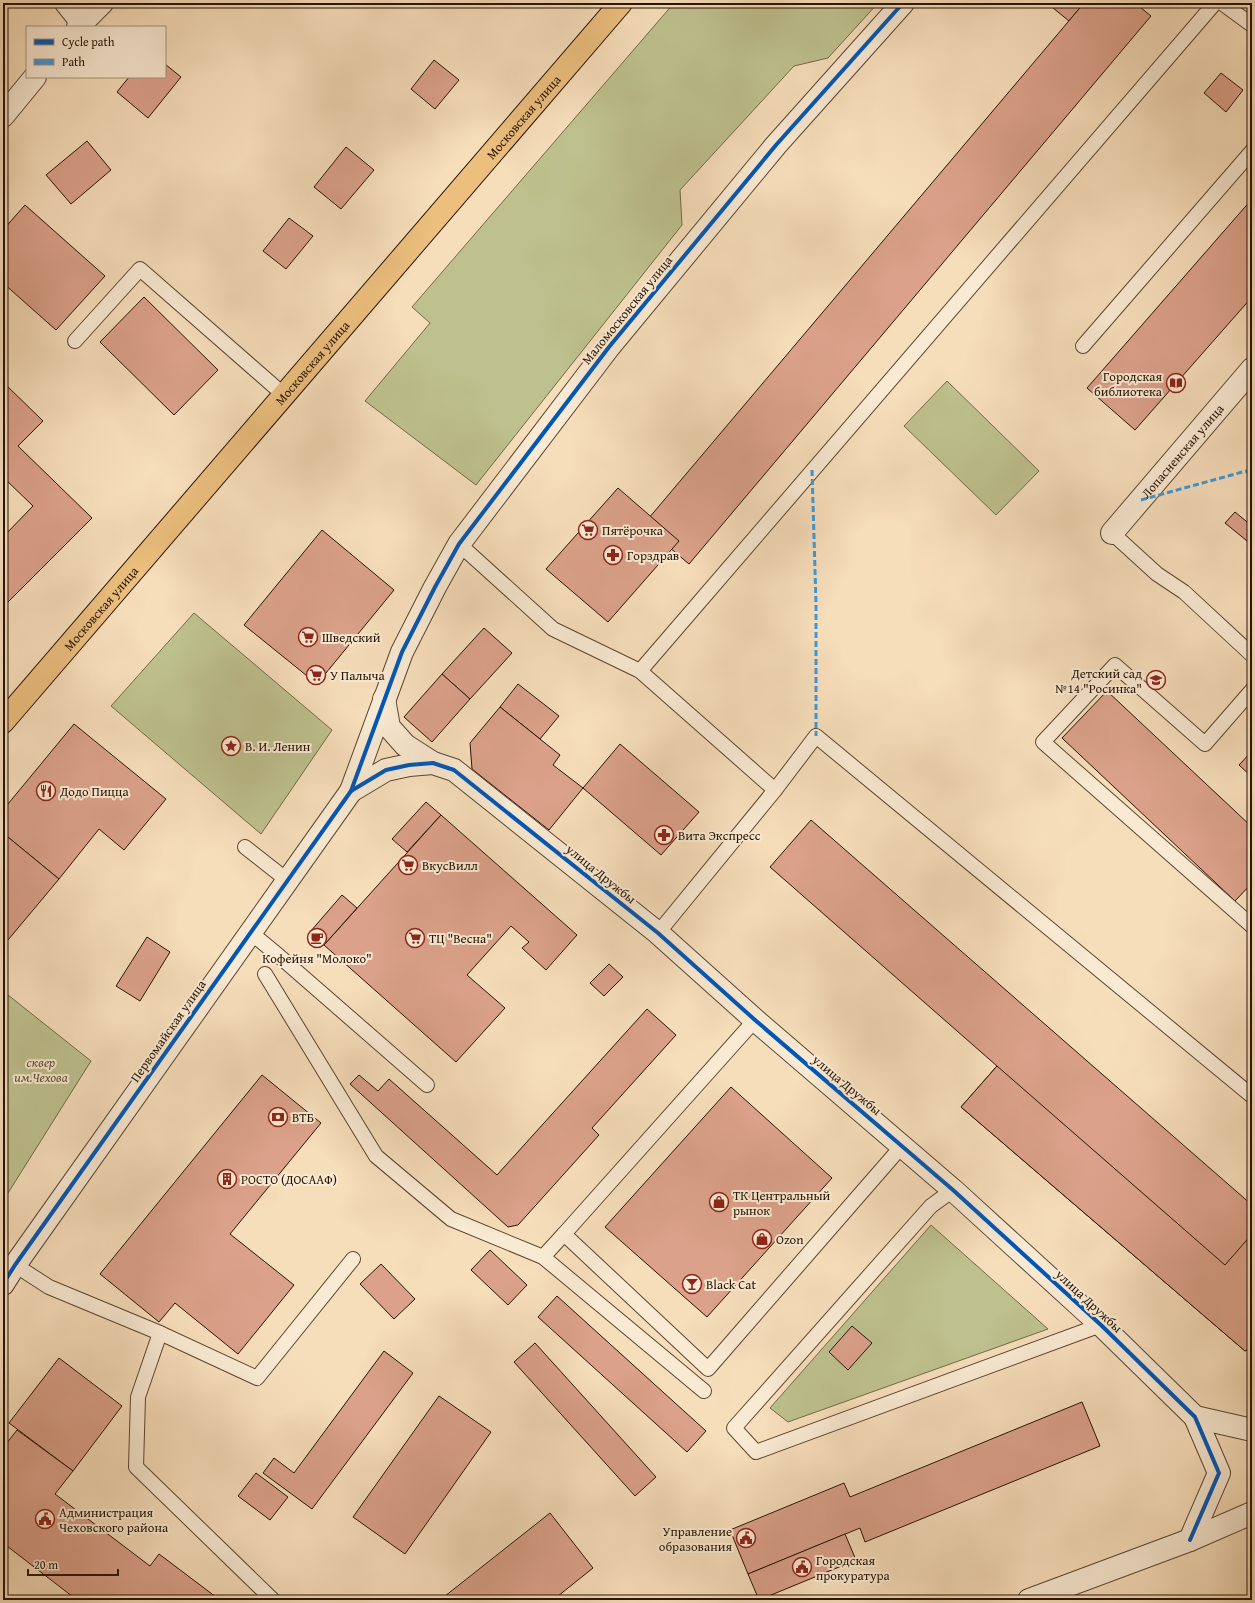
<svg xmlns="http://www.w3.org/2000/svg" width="1255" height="1603" viewBox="0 0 1255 1603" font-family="'Gentium Book Plus',serif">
<rect width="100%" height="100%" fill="#f7debb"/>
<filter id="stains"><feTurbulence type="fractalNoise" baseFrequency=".005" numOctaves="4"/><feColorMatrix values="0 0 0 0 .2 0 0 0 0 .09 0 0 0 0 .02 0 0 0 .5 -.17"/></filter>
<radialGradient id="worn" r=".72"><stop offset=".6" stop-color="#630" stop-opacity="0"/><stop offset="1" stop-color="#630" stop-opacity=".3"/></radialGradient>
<g fill="#bec18f" stroke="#726a48">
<polygon points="674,3 878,3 828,58 794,66 680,190 682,225 476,485 365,401 430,323 412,307"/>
<polygon points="947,381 1039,471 996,515 904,426"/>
<polygon points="194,613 332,730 261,834 111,706"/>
<polygon points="3,991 91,1061 3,1201"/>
<polygon points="931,1225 1048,1329 788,1422 770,1408"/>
</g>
<g fill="#dba18a" stroke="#271302">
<polygon points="1047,3 1084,3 1069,21"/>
<polygon points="1084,3 1135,3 1151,16 689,564 643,525"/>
<polygon points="434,60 459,80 435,109 411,89"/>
<polygon points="165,64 181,77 148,118 117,92 129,77 165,77"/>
<polygon points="1221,73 1243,90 1226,112 1204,93"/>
<polygon points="87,141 111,170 71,204 46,175"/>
<polygon points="346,147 374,170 341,209 314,187"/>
<polygon points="1252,199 1252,297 1135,430 1087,388"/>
<polygon points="25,205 105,276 56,330 3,283 3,230"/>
<polygon points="289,218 313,236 286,269 263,251"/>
<polygon points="144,297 218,370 174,415 100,342"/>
<polygon points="3,382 43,421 18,446 92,518 3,607 3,537 33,506 3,477"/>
<polygon points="618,488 679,541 608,622 546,569"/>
<polygon points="1235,512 1252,526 1252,545 1225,523"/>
<polygon points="322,530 394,590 317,684 244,625"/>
<polygon points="484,628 512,653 470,699 442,674"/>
<polygon points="442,674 470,699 432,742 404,717"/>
<polygon points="518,684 559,716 540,739 500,707"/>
<polygon points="1107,691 1252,827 1252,883 1235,901 1062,738"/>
<polygon points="500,707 560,755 553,765 583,788 549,830 472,769 470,743"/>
<polygon points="74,724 166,799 124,850 99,829 59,879 3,833 3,810"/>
<polygon points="620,744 699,812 661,855 583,788"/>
<polygon points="1252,751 1252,777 1239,765"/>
<polygon points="426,802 441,815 407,852 392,839"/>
<polygon points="441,815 577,935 546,970 522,948 529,942 511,926 467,975 505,1008 456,1062 324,945"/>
<polygon points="811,820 1252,1205 1252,1348 1245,1351 961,1107 997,1066 770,867"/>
<polygon points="3,833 59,879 3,946"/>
<polygon points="342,895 357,908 324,945 310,932"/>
<polygon points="147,937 170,952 140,1001 116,986"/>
<polygon points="609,964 623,977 604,996 590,983"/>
<polygon points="647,1009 676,1035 592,1128 599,1135 518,1225 508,1227 350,1084 359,1075 378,1091 389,1079 497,1175"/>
<polygon points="997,1066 1225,1265 1252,1234 1252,1348 1245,1351 961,1107"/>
<polygon points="262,1075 321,1123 230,1234 294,1285 238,1354 175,1303 159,1322 100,1274"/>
<polygon points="731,1087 832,1178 707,1317 605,1227"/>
<polygon points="490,1250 527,1285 508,1305 471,1270"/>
<polygon points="381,1264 415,1299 394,1319 360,1284"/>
<polygon points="557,1296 706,1431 687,1452 538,1317"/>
<polygon points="852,1326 872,1343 848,1370 829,1352"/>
<polygon points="535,1343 656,1477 635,1496 514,1362"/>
<polygon points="384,1351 413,1373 312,1509 263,1473 274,1458 294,1473"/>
<polygon points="59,1358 122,1406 73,1471 9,1423"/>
<polygon points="439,1396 491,1432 405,1554 353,1517"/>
<polygon points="1082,1402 1100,1446 865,1542 860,1528 748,1574 730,1530 844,1483 850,1497"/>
<polygon points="17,1430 73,1471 55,1494 150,1566 159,1554 220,1600 77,1600 3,1543 3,1448"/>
<polygon points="256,1473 288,1497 270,1520 238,1496"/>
<polygon points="550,1513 593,1568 553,1600 440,1600"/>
<polygon points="845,1534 856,1560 759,1600 748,1574"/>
</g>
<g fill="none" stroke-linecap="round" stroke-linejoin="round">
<g stroke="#5b4630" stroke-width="16">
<g id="service">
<polyline points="1222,3 1252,25"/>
<polyline points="75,341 140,269 284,395"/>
<polyline points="1083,346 1252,151"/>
<polyline points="1112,533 1157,574 1184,592 1252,655"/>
<polyline points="459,544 553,629 640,671 775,790 658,933"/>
<polyline points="640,671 1215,3"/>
<polyline points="1252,690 1205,744 1115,665 1043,742 1252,926"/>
<polyline points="775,790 816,736 1252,1096"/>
<polyline points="245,847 287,880"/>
<polyline points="250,932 279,956 427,1085"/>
<polyline points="265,974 376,1156 451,1219 543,1257 704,1391"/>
<polyline points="755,1020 564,1234 708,1369 902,1146"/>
<polyline points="953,1190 931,1206 734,1428 756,1452 1101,1325"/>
<polyline points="543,1257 564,1234"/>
<polyline points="15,1265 49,1287 160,1333 257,1378 353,1259"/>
<polyline points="160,1333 138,1397 136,1467 273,1600"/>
</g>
</g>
<g stroke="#5b4630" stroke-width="24">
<g id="minor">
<polyline points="66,3 82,23"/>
<polyline points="78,27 102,3"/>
<polyline points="3,116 35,77"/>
<path id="s1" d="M1112,533L1252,369"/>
</g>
</g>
<g stroke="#5b4630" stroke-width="24">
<g id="tertiary">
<polyline points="384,699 389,727 405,745 433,763"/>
<polyline points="351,791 386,770 409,765 433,763 454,770 658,933 755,1020 953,1190 1101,1325 1195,1417 1219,1473 1190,1540"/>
<polyline points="3,1284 15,1265 351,791 402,652 435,587 459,544 609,347 776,145 903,3"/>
<polyline points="1195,1417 1252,1430"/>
<polyline points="1029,1600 1190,1540 1252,1513"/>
</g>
</g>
<g stroke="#271302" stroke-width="24">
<g id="primary">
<path id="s2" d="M3,722L621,3"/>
</g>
</g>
<use href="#service" stroke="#faead3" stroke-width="14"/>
<use href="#minor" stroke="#faead3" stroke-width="22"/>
<use href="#tertiary" stroke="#faead3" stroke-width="22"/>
<use href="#primary" stroke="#ecbf7e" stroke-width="22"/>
<g stroke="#3d9add" stroke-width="3" stroke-dasharray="6 3" stroke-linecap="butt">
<polyline points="812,470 816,603 816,736"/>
<polyline points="1141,500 1246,471 1252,476"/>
</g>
<g stroke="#faead3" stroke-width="6">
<g id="cycleway">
<polyline points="351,791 386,770 409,765 433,763 454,770 658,933 755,1020 953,1190 1101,1325 1195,1417 1219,1473 1190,1540"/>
<polyline points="3,1284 15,1265 351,791 402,652 435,587 459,544 609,347 776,145 903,3"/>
</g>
</g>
<use href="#cycleway" stroke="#0057b8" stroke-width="4"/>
</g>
<defs>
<g id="library-ring" transform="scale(1)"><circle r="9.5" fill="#faead3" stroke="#8f2418" stroke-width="1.5"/><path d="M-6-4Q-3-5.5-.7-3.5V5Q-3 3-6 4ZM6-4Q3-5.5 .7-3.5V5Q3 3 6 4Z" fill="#8f2418"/></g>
<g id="supermarket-ring" transform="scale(1)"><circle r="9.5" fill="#faead3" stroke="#8f2418" stroke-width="1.5"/><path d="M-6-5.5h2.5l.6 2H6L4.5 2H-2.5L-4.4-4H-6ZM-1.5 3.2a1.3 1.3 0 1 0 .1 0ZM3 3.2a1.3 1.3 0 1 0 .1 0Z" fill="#8f2418"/></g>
<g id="pharmacy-ring" transform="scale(1)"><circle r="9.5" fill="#faead3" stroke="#8f2418" stroke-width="1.5"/><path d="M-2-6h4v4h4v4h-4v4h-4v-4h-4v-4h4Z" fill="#8f2418"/></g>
<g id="school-ring" transform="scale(1)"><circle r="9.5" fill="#faead3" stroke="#8f2418" stroke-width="1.5"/><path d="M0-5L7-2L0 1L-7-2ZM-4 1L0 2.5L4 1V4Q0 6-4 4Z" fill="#8f2418"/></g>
<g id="sight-ring" transform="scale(1)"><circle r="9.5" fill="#faead3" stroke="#8f2418" stroke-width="1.5"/><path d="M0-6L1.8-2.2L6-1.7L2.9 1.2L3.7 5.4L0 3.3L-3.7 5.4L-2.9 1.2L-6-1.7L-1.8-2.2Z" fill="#8f2418"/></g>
<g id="restaurant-ring" transform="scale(1)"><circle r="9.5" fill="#faead3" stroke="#8f2418" stroke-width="1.5"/><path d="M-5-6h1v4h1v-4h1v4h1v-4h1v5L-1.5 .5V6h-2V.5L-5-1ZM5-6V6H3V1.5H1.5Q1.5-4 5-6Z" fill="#8f2418"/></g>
<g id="cafe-ring" transform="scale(1)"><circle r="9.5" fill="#faead3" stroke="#8f2418" stroke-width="1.5"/><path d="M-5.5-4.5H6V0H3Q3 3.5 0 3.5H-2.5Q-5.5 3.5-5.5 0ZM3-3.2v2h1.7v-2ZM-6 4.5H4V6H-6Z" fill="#8f2418"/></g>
<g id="bank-ring" transform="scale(1)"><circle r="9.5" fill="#faead3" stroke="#8f2418" stroke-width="1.5"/><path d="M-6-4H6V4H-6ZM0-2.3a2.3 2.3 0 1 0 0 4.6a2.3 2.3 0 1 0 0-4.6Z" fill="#8f2418"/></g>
<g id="building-ring" transform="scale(1)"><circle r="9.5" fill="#faead3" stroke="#8f2418" stroke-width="1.5"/><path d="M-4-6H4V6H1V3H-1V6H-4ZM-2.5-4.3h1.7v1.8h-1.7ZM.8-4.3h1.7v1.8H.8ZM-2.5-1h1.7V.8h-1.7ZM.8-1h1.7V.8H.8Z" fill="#8f2418"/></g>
<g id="shop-ring" transform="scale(1)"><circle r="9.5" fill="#faead3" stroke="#8f2418" stroke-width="1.5"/><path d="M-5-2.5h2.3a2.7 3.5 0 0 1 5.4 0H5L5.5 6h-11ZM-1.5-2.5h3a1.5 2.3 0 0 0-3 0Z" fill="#8f2418"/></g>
<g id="bar-ring" transform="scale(1)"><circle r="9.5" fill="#faead3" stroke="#8f2418" stroke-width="1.5"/><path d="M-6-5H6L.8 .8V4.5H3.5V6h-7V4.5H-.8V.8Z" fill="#8f2418"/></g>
<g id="civic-ring" transform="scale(1)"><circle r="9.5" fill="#faead3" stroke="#8f2418" stroke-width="1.5"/><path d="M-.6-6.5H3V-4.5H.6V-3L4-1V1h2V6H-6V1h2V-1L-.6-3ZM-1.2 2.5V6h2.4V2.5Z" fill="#8f2418"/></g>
</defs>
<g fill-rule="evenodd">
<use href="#library-ring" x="1176" y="383"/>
<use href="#supermarket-ring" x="588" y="530"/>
<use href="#pharmacy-ring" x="613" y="555"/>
<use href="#supermarket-ring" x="308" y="637"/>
<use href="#supermarket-ring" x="316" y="675"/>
<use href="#school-ring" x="1156" y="680"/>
<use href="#sight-ring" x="231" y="746"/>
<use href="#restaurant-ring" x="46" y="791"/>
<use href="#pharmacy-ring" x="664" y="835"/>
<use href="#supermarket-ring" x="408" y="865"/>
<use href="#cafe-ring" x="317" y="938"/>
<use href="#supermarket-ring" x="415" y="938"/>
<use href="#bank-ring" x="278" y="1117"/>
<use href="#building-ring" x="227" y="1179"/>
<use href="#shop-ring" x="719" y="1202"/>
<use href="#shop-ring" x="762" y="1239"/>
<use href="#bar-ring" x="692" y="1284"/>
<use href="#civic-ring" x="45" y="1519"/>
<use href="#civic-ring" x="746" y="1538"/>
<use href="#civic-ring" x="802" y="1567"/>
</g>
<g text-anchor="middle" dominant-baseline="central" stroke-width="4" stroke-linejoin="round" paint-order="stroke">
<g font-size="13" fill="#271302" stroke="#faead3">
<text stroke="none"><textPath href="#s2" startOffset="798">Московская улица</textPath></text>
<text transform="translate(627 310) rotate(-51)">Маломосковская улица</text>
<text stroke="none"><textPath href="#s2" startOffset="474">Московская улица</textPath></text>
<text stroke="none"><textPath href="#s1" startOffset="108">Лопасненская улица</textPath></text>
<text stroke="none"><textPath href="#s2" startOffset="150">Московская улица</textPath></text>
<text transform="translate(601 874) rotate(39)">улица Дружбы</text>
<text transform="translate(168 1031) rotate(-55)">Первомайская улица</text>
<text transform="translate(847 1085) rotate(40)">улица Дружбы</text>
<text transform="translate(1089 1301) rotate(43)">улица Дружбы</text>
</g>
<g font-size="13" fill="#271302" stroke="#faead3" text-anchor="start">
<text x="1162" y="376" text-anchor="end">Городская<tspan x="1162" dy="15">библиотека</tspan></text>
<text x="602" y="530">Пятёрочка</text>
<text x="627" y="555">Горздрав</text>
<text x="322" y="637">Шведский</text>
<text x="1142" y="673" text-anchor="end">Детский сад<tspan x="1142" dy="15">№14 "Росинка"</tspan></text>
<text x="330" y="675">У Палыча</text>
<text x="245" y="746">В. И. Ленин</text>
<text x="60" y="791">Додо Пицца</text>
<text x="678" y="835">Вита Экспресс</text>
<text x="422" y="865">ВкусВилл</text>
<text x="429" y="938">ТЦ "Весна"</text>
<text x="317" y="958" text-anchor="middle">Кофейня "Молоко"</text>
<text x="292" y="1117">ВТБ</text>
<text x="241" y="1179">РОСТО (ДОСААФ)</text>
<text x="733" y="1195">ТК Центральный<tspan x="733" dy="15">рынок</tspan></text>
<text x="776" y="1239">Ozon</text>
<text x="706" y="1284">Black Cat</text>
<text x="59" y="1512">Администрация<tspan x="59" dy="15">Чеховского района</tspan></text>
<text x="732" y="1531" text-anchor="end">Управление<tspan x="732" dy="15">образования</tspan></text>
<text x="816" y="1560">Городская<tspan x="816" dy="15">прокуратура</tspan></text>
</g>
<g font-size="13" font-style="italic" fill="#5c5033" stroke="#faead3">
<text x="41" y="1062">сквер<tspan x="41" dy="15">им.Чехова</tspan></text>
</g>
</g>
<rect width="1255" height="1603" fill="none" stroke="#f7debb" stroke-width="16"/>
<rect x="4" y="4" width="1247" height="1595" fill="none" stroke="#271302" stroke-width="2"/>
<rect x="8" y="8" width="1239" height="1587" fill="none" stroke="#271302"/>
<rect x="26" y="26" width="140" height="52" fill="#faead3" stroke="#a6947f"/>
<rect x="34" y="39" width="20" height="6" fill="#0057b8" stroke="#a6947f"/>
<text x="62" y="46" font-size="12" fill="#271302">Cycle path</text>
<rect x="34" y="59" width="20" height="6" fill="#3d9add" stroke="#a6947f"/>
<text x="62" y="66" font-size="12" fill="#271302">Path</text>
<path d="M28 1569v6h90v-6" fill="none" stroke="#271302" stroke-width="2"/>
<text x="34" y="1569" font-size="12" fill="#271302" stroke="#faead3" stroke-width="3" paint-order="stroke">20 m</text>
<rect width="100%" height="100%" filter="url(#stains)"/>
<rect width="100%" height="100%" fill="url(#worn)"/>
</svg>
